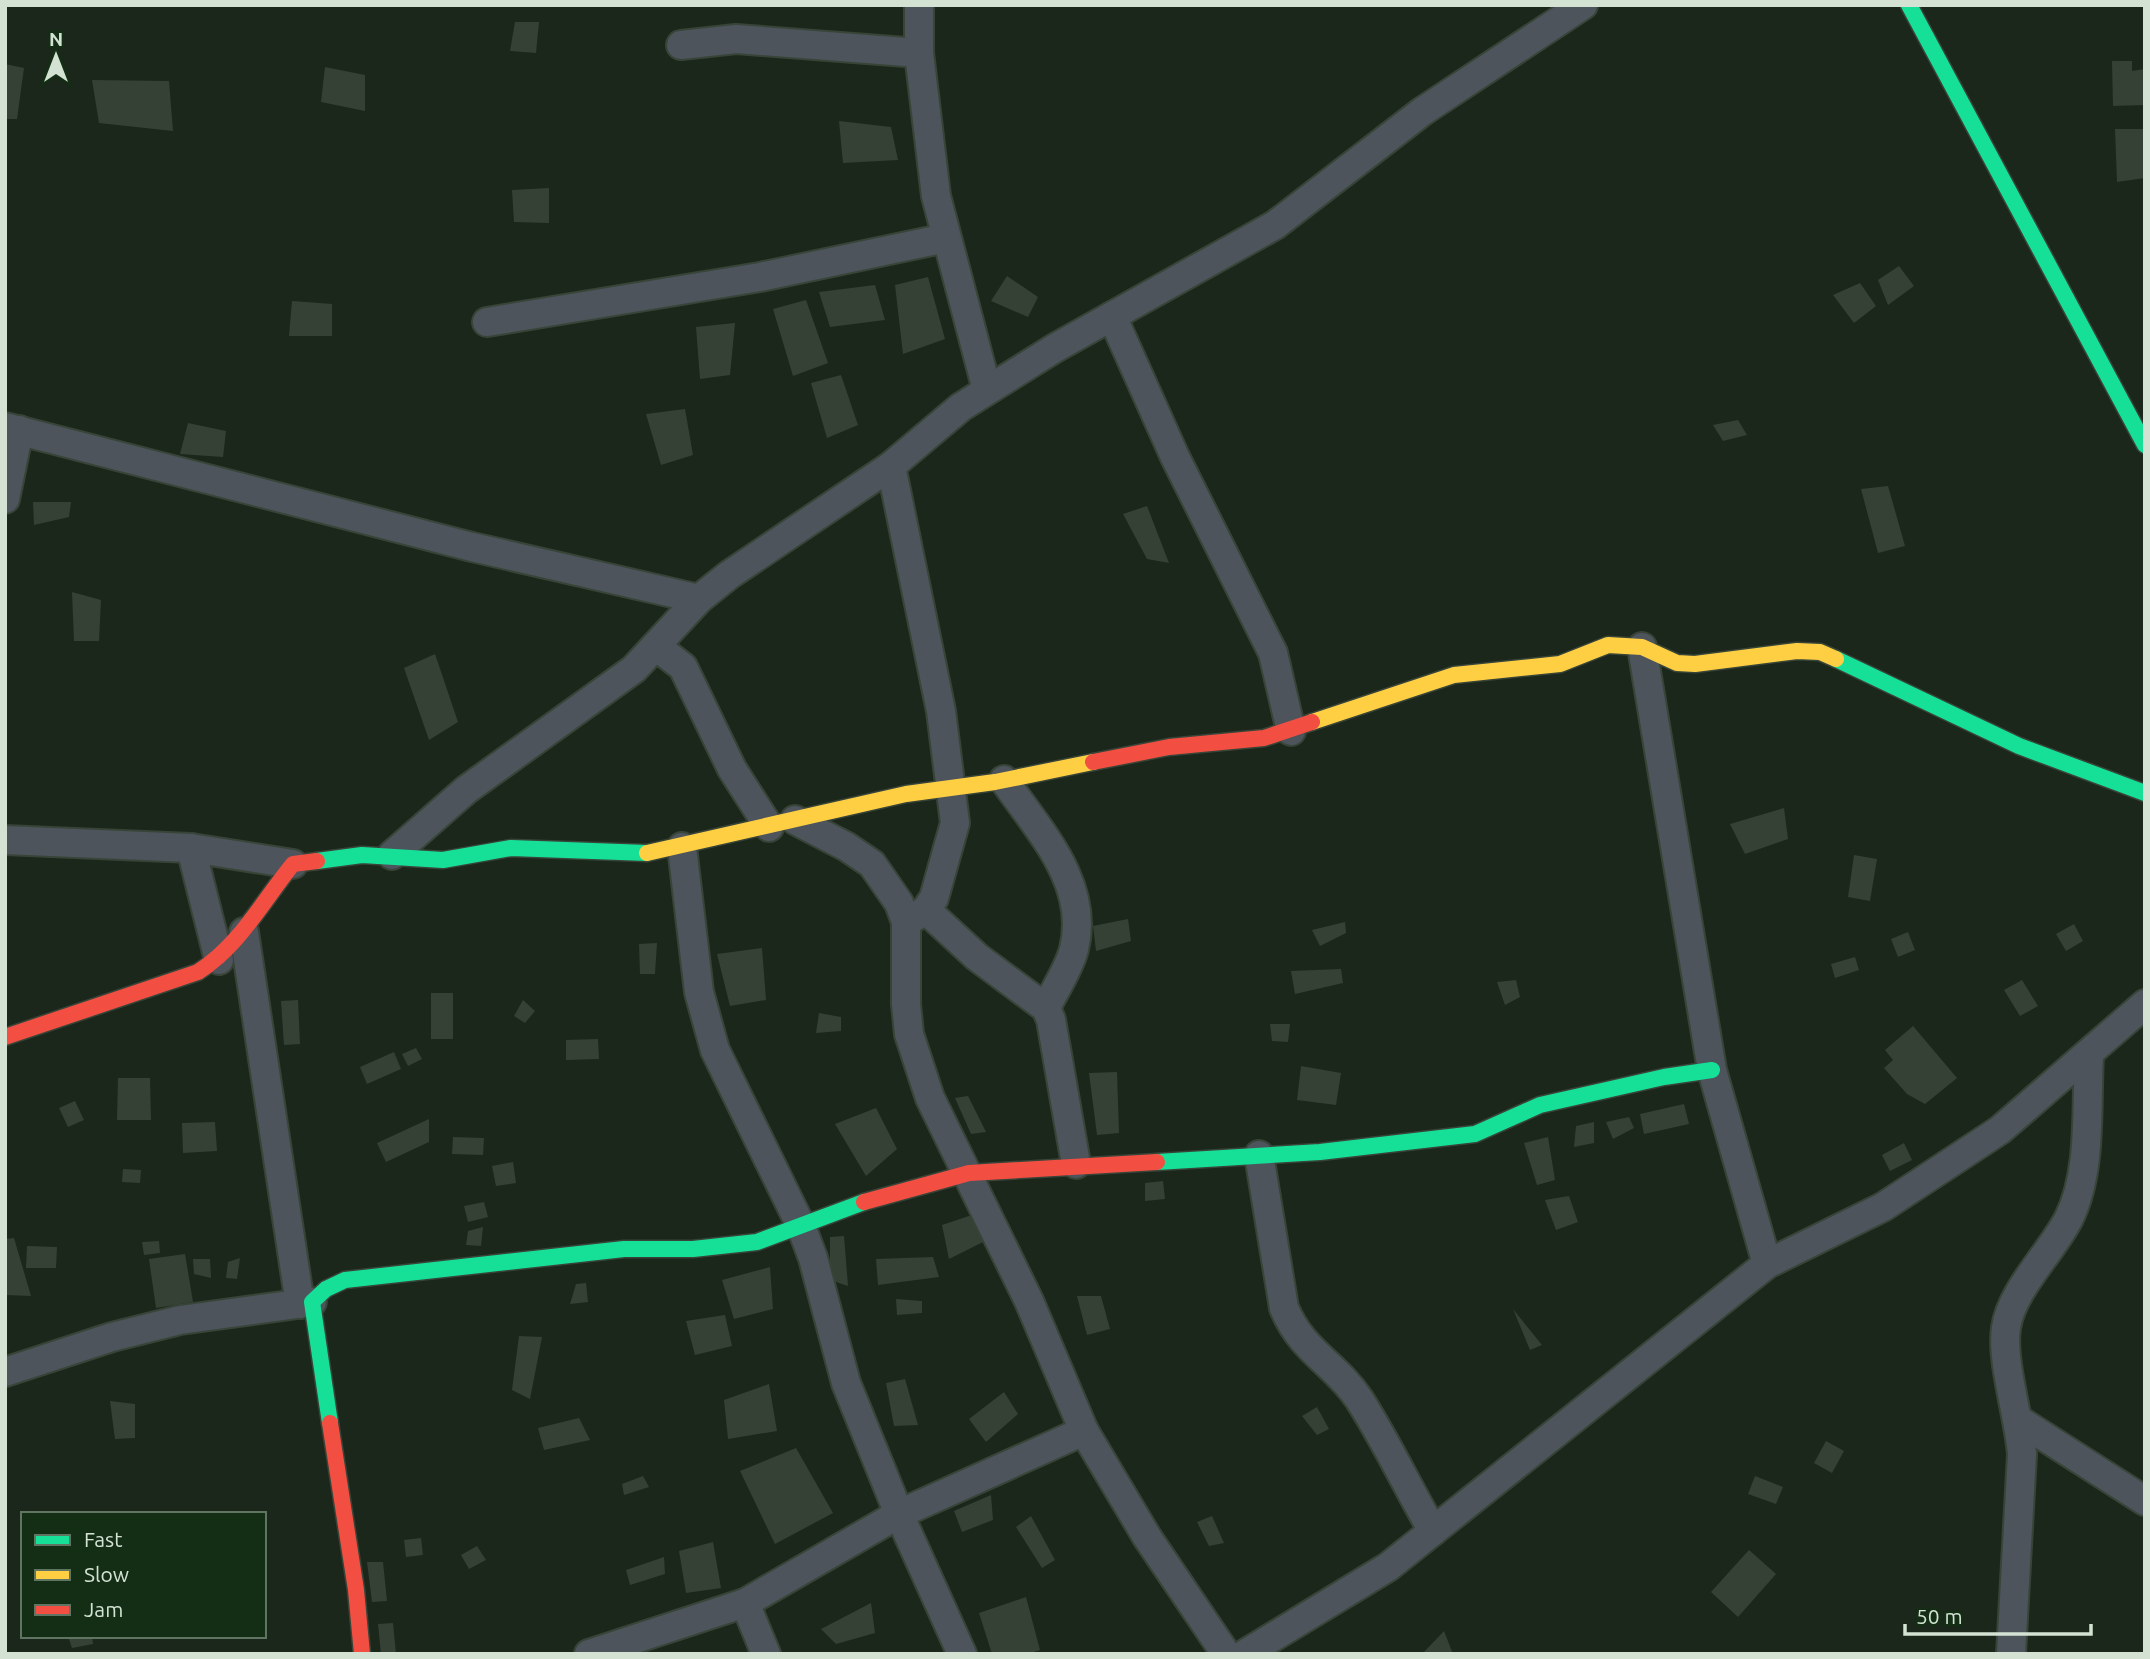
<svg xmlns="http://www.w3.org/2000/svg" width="2150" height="1659" viewBox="0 0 2150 1659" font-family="Ubuntu,sans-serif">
<rect width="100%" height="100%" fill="#1a271a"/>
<g fill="#364136">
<polygon points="515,22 539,22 536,53 510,51"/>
<polygon points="2112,61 2132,61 2132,71 2145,69 2145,105 2113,106"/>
<polygon points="5,64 24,68 17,119 5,119"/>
<polygon points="325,67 365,75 365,111 321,102"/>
<polygon points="92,80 169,81 173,131 99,123"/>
<polygon points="839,121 891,127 898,160 843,163"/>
<polygon points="2115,129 2145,129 2145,178 2117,182"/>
<polygon points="549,188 549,223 514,222 512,190"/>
<polygon points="1899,266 1914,286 1888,305 1878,280"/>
<polygon points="1007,276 1038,297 1028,317 991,301"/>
<polygon points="928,277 945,339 903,354 895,285"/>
<polygon points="1860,283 1876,306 1854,323 1833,295"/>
<polygon points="875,285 885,320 830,327 819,292"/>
<polygon points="806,300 828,363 793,376 773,309"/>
<polygon points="292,301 332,304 332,336 289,336"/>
<polygon points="735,323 730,375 700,379 696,327"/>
<polygon points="841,375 858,425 827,438 811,383"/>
<polygon points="685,409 693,455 661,465 646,414"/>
<polygon points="1738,420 1747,435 1723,441 1713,425"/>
<polygon points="188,423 226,431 223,457 180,454"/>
<polygon points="1888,486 1905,546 1878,553 1861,489"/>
<polygon points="33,502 71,502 69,517 34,525"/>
<polygon points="1147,506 1169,563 1147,559 1123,514"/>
<polygon points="72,592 101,600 99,641 74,641"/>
<polygon points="435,654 458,722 429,740 404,668"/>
<polygon points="1784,808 1788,839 1745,854 1730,824"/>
<polygon points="1854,855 1877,859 1870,901 1848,897"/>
<polygon points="1128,919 1131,941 1096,951 1093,926"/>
<polygon points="1345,922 1346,933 1320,946 1312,930"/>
<polygon points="2074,924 2083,941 2066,951 2056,934"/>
<polygon points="1908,932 1915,950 1898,957 1891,939"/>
<polygon points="657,943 655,974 640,974 639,944"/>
<polygon points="762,948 766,1000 730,1006 717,954"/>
<polygon points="1855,957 1859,970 1835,978 1831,964"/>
<polygon points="1341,969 1343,983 1295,994 1291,971"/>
<polygon points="1516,980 1520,997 1505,1005 1497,982"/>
<polygon points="2022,980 2038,1006 2020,1016 2004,990"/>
<rect x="431" y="993" width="22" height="46"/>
<polygon points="298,1000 300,1044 284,1045 281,1001"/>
<polygon points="523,1000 535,1011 525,1023 514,1016"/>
<polygon points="819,1013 841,1017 841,1031 816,1033"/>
<polygon points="1270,1024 1290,1024 1288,1042 1272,1041"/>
<polygon points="1913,1026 1957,1078 1925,1104 1907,1094 1884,1068 1893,1060 1885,1050"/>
<polygon points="598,1039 599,1059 566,1060 566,1040"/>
<polygon points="416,1048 422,1059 408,1066 402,1054"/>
<polygon points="394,1052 401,1069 367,1084 360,1067"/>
<polygon points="1301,1066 1341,1073 1336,1105 1297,1100"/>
<polygon points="1117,1072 1119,1133 1097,1135 1089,1073"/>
<polygon points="118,1078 150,1078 151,1120 117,1120"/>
<polygon points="968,1096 986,1132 971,1134 955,1098"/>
<polygon points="75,1101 84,1120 68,1127 59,1108"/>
<polygon points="1684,1104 1689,1124 1644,1134 1640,1114"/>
<polygon points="876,1108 897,1149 866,1176 835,1124"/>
<polygon points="1629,1117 1634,1128 1613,1139 1606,1122"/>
<polygon points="429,1119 429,1142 386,1162 377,1143"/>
<polygon points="215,1122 217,1151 183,1153 182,1123"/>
<polygon points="1594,1122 1594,1143 1574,1147 1576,1126"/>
<polygon points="453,1137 484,1138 483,1155 452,1154"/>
<polygon points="1548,1137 1555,1180 1537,1185 1524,1143"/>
<polygon points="1904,1143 1912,1160 1890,1171 1882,1155"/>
<polygon points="513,1162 516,1183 496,1186 492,1166"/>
<polygon points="123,1169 141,1170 140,1183 122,1182"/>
<polygon points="1163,1181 1165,1199 1145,1201 1145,1183"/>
<polygon points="1569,1196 1578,1222 1556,1230 1545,1200"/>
<polygon points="484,1202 488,1217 468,1222 464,1206"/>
<polygon points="972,1215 985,1241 949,1259 942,1225"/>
<polygon points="483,1227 481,1246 466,1245 468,1231"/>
<polygon points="844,1236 848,1286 830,1280 830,1237"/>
<polygon points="14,1238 31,1296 5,1295 5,1239"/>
<polygon points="159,1241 160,1253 144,1255 142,1242"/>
<polygon points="27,1246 57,1247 56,1268 26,1268"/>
<polygon points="185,1254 193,1302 156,1308 149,1259"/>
<polygon points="933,1257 939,1277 878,1285 876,1259"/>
<polygon points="240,1258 237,1279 226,1278 228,1262"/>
<polygon points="193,1259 210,1259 211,1278 194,1274"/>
<polygon points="770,1267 773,1309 734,1319 722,1280"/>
<polygon points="586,1283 588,1302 570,1304 576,1284"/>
<polygon points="1077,1296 1101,1296 1110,1329 1087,1335"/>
<polygon points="896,1299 922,1301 922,1313 897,1315"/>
<polygon points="1513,1309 1542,1345 1530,1350"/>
<polygon points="725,1315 732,1346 695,1355 686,1321"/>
<polygon points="519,1336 542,1337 530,1399 512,1390"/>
<polygon points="905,1379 918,1425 894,1426 886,1383"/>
<polygon points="769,1384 777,1431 728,1439 724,1400"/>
<polygon points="1004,1392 1018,1414 986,1442 969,1419"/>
<polygon points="110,1401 135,1404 135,1438 115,1439"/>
<polygon points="1317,1407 1329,1429 1317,1435 1302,1416"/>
<polygon points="579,1418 590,1440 544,1450 538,1428"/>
<polygon points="1826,1441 1844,1451 1832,1473 1814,1463"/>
<polygon points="796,1448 833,1513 775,1544 740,1471"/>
<polygon points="643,1476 649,1487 624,1495 622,1484"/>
<polygon points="1755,1476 1783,1487 1776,1504 1748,1494"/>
<polygon points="991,1495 993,1520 962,1532 954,1511"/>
<polygon points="1031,1516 1055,1560 1042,1568 1016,1527"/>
<polygon points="1212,1516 1224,1543 1209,1546 1197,1522"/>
<polygon points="421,1538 423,1555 406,1557 404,1540"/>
<polygon points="713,1542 721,1588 686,1593 679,1551"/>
<polygon points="477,1546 486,1560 469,1569 461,1555"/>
<polygon points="1749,1550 1776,1574 1738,1617 1711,1592"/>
<polygon points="664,1557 665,1574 630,1585 626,1570"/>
<polygon points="367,1562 383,1562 387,1601 372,1602"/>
<polygon points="1026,1597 1040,1650 1027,1654 992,1654 979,1613"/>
<polygon points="871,1603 875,1633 836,1644 821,1629"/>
<polygon points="393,1623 396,1654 381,1654 378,1624"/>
<polygon points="1444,1631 1453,1654 1426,1654 1424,1652"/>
<polygon points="68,1636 92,1636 93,1644 72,1648"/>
</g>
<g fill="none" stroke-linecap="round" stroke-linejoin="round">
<g stroke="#384438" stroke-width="32">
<g id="street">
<polyline points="919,5 919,53 936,196 987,390"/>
<polyline points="681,45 736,39 919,53"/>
<polyline points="1112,316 1175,457 1273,653 1291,731"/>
<polyline points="487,322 760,277 946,238"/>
<polyline points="5,427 472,547 699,599"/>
<polyline points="891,466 941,711 955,823 934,898 926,910 906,922"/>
<polyline points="5,499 19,430"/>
<polyline points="657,647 683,667 732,769 769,827"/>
<polyline points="1642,647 1712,1070 1767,1264"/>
<path d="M1004,780C1039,831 1090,883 1074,949C1069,969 1055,989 1046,1008"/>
<polyline points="795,820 847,847 872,864 899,903 906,922 906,1004 909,1034 930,1098 1029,1301 1084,1431 1147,1537 1226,1654"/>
<polyline points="5,840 191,848 293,864"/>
<polyline points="682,847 699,992 715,1050 801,1226 813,1258 846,1383 899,1514 962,1654"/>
<polyline points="191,848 219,960"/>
<polyline points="392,855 466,790 634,669 699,599 729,575 891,466 961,407 1055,348 1275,225 1423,111 1583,5"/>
<polyline points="926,910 977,957 1046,1008 1051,1020 1076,1164"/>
<polyline points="244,932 300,1304"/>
<path d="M1259,1155L1284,1308C1303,1353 1334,1362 1359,1399C1386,1441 1408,1488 1433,1531"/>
<polyline points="5,1372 112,1337 180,1320 312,1302"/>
<polyline points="2020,1421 2145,1501"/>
<polyline points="745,1603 766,1654"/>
<polyline points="589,1654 745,1603 899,1514 1084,1431"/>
<polyline points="1245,1654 1388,1567 1767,1264 1883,1207 2000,1130 2145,1004"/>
<path d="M2011,1654L2022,1454C2019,1417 2001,1360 2006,1328C2011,1290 2052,1252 2069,1218C2092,1171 2086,1108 2089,1056"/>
</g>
</g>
<g stroke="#384438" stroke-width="19">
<g id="fast">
<polyline points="1909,5 2145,445"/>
<polyline points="1836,659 2019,746 2145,793"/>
<polyline points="317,861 362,855 443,860 511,848 647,853"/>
<polyline points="1157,1162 1320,1152 1475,1134 1540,1105 1664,1077 1712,1070"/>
<polyline points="330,1423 312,1302 326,1289 345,1280 624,1249 693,1249 757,1242 864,1202"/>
</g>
</g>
<g stroke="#384438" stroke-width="19">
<g id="slow">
<polyline points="1312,722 1454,675 1560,664 1608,645 1642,647 1677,663 1695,664 1797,651 1820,652 1836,659"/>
<polyline points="647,853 906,794 995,782 1093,762"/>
</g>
</g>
<g stroke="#384438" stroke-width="19">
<g id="jam">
<polyline points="1093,762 1169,747 1264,738 1312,722"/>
<path d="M5,1037L198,972C240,945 262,902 293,864L317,861"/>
<polyline points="864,1202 969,1173 1157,1162"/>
<polyline points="330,1423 356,1590 362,1654"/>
</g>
</g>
<use href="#street" stroke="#4d545c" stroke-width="28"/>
<use href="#fast" stroke="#16e098" stroke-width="16"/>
<use href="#slow" stroke="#ffcf43" stroke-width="16"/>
<use href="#jam" stroke="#f24e42" stroke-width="16"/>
</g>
<rect width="2150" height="1659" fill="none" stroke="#d3e2d3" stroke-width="14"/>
<rect x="21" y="1512" width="245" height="126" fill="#142d15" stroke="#607561" stroke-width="2"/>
<rect x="35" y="1535" width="35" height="10" fill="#16e098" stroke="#607561" stroke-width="2"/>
<text x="84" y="1547" font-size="21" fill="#d3e2d3">Fast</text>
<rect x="35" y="1570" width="35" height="10" fill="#ffcf43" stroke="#607561" stroke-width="2"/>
<text x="84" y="1582" font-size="21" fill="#d3e2d3">Slow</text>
<rect x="35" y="1605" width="35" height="10" fill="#f24e42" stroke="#607561" stroke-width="2"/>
<text x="84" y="1617" font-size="21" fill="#d3e2d3">Jam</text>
<g transform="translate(56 56)" stroke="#142d15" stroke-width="5" paint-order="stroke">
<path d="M0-5L12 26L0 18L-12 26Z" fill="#d3e2d3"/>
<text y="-10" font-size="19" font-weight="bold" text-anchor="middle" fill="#d3e2d3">N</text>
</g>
<path d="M1905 1624v10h186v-10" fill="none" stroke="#d3e2d3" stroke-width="3.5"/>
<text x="1916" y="1624" font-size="21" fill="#d3e2d3" stroke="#142d15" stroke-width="5" paint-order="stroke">50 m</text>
</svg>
